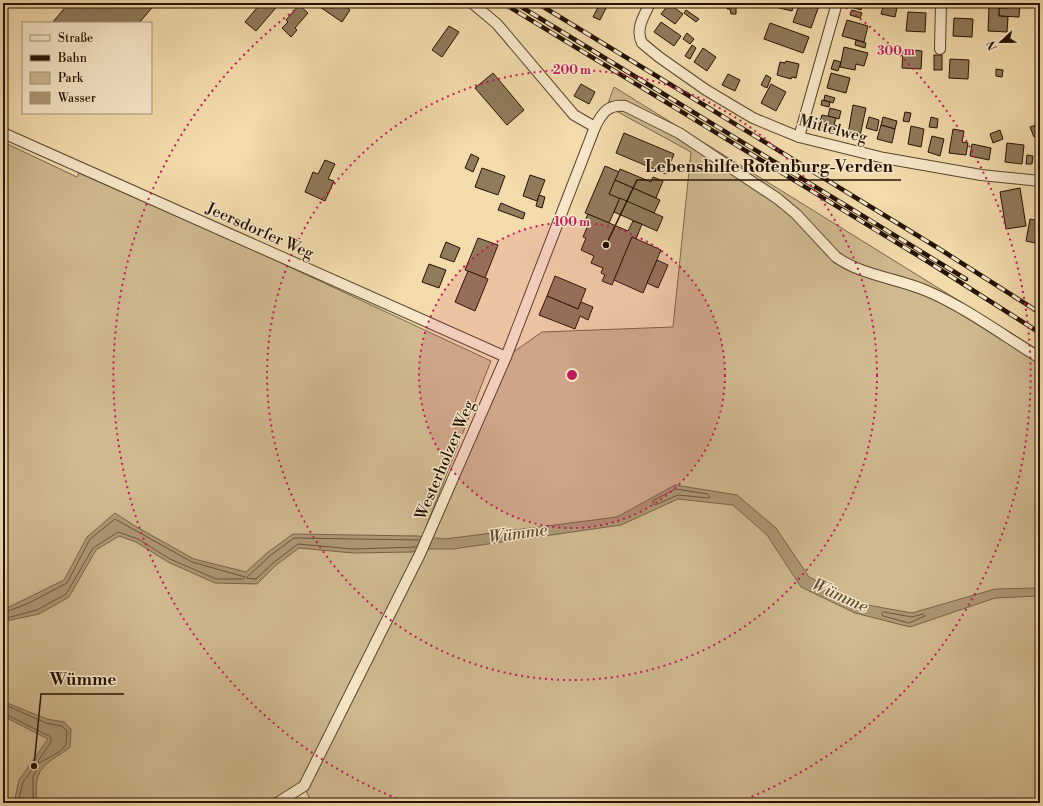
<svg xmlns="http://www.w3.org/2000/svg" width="1043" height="806" viewBox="0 0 1043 806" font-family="'Libre Bodoni',serif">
<rect width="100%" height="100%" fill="#f3dbac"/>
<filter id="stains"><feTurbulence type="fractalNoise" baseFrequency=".005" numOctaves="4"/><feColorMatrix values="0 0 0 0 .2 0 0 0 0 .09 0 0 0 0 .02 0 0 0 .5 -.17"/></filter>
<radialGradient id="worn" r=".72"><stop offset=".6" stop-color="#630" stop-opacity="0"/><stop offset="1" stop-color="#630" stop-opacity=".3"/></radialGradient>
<g fill="#d0b98f" stroke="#7a6649">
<polygon points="614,87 1040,351 1040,803 312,803 306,791 306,786 428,549 431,548 435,539 432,539 512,353 542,332 673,327 691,152 607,106"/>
<polygon points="3,142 77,177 79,173 277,261 491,361 415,555 302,784 271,803 3,803"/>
</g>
<g fill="#ad9773" stroke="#766246">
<polygon points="675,485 737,495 776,528 809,577 862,604 912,613 995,589 1040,588 1040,596 995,598 910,627 855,613 801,587 767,535 733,505 678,499 621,525 453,549 428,549 412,552 353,553 299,548 275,566 257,584 215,583 168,562 136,542 119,536 96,550 69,597 39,614 6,621 3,627 3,610 64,580 87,537 115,513 135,526 194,559 246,572 268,552 293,534 418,536 445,539 617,517"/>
<path d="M3,699L7,703L47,719L64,722L71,729L70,747C60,756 41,763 38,777C35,785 37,795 36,803H14L19,780L48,739L3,716Z"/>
</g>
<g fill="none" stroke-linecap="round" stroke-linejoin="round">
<g stroke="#68543b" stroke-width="1">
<polygon points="676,489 708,494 710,497 708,498 678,495 655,505 653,504 653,501"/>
<polyline points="417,547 353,549 298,544 273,563 256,579 246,578 271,555 294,538 419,540"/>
<polygon points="884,612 912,617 923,614 925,616 909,623 883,616 882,614"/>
<polyline points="3,613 29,603 67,583 90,539 115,519 192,562 245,577 243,579 216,579 170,559 138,539 118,532 93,548 66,594 37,610 3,619"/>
<polyline points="3,704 46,723 62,726 67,731 66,745 59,752 39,763 38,761 51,742 51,737 3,713"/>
<polyline points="18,803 23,782 35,766 37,768 33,777 33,803"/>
</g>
</g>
<g fill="#907b5b" stroke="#241203">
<polygon points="69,3 156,3 139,23 52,23"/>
<polygon points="261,3 280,3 256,31 245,22"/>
<polygon points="323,3 341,3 350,10 342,22 320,7"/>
<polygon points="727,3 736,3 736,14 731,14 730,9 727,9"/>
<polygon points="780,3 794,3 792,11 779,8"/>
<polygon points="800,3 820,3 811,28 793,22"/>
<polygon points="845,3 863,3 861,10 844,5"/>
<polygon points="884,3 898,3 895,17 881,14"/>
<polygon points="1009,3 1020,3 1019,17 999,16 999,8 1009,8"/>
<polygon points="669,4 683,14 675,24 661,14"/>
<polygon points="299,5 308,13 295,28 297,30 291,37 282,28 288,22 286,20"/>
<polygon points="599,5 606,8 600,20 593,17"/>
<polygon points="989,7 999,8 999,16 1008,17 1007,32 988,31"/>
<polygon points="686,10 699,19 696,22 684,13"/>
<polygon points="852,10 862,13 860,18 850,15"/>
<polygon points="908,12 926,13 925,32 906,31"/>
<polygon points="954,18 973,19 972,37 953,36"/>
<polygon points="847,20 868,26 864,42 842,36"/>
<polygon points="661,22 681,36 674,46 654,32"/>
<polygon points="770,23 809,37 803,53 764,39"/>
<polygon points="449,26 459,32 442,57 432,50"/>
<polygon points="687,33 694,39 690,44 683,39"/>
<polygon points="856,40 866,43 865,48 855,45"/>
<polygon points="692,45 696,48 690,59 685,56"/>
<polygon points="844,47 868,53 864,66 856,64 855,70 840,67"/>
<polygon points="703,48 716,57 707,71 694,62"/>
<polygon points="903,49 922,51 921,69 902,68"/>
<rect x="934" y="55" width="8" height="15"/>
<polygon points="950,59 969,60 968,79 949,78"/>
<polygon points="834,60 841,62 838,71 831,69"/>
<polygon points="786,61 799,64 796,78 792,77 791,79 777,75 780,62 785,63"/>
<polygon points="996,69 1003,70 1002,77 996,76"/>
<polygon points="493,73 524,110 507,125 475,88"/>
<polygon points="831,73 850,78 846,93 827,88"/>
<polygon points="728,74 740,80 735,91 722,85"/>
<polygon points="766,75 771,78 767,88 761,85"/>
<polygon points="581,84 595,92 589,104 574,96"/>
<polygon points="771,84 786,92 776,111 761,103"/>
<polygon points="825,95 835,98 833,103 824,100"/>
<polygon points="822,100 830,102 829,107 821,105"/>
<polygon points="853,105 866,108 860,136 848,134"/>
<polygon points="830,108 841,111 839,119 828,116"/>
<polygon points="905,112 911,113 909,122 903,121"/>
<polygon points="822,115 836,118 832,132 818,128"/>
<polygon points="869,117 879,120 877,131 866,128"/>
<polygon points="883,117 897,121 895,129 881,125"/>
<polygon points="931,117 938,119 937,128 929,127"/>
<polygon points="1039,124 1040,135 1034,137 1030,127"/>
<polygon points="834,125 839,126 837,132 833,131"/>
<polygon points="881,125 895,129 892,143 877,139"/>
<polygon points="911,126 924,129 921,147 908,144"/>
<polygon points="953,129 964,131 962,142 968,143 966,155 949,153"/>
<polygon points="1000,130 1003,139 993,143 990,134"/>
<polygon points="624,133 674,154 666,174 616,153"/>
<polygon points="932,136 944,139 940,156 928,152"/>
<polygon points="1007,143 1024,145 1022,164 1005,162"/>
<polygon points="972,144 991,148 989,160 970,156"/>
<polygon points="471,154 479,158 473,172 465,168"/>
<polygon points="1027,155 1033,156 1032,164 1026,164"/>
<polygon points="325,160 335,164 328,179 334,181 325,201 305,192 313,172 318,174"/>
<polygon points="605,166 619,172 609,194 620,198 609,223 585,213"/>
<polygon points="482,168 505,176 498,195 475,187"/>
<polygon points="620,169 651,182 653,177 663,181 656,198 615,180"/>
<polygon points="530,175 545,180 537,201 523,196"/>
<polygon points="615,180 660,200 654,213 609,194"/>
<polygon points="1020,188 1026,226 1006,229 1000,192"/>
<polygon points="539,195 545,197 542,208 536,206"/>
<polygon points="620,198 663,217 657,231 614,212"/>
<polygon points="501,203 525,213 523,219 498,210"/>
<polygon points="588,214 628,231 633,221 642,224 636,239 632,237 612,285 602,281 605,275 601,273 603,268 591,263 594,256 581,250 586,238 583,237 588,225 584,223"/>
<polygon points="1030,219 1040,221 1040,244 1026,241"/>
<polygon points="632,237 661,250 643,293 614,280"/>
<polygon points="478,238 498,245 485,278 465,270"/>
<polygon points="446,242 460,248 454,262 440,257"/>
<polygon points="657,260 668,265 658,288 647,283"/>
<polygon points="429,264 446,270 439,288 422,282"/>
<polygon points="468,271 488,279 475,311 455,302"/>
<polygon points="555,276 586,289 578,309 547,296"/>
<polygon points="547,296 578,309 581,302 593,307 588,320 580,316 575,329 539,315"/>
</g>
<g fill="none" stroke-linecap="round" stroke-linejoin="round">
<g stroke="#58442d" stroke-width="12">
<g id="minor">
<polyline points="472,3 497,24 574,115 595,127"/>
<path d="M650,3C644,16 635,29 642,43L659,57L706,90L753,118L799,137L884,158L981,175L1040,181"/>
<polyline points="940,49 941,3"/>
<polyline points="3,133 506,357"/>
<polyline points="799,137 837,3"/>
<path d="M277,803L304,786L420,554L506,357L595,127C602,113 608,104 625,106L679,133L778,199L796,214L836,257C863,276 897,278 927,291C965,307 1004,336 1040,358"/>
</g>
</g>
<use href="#minor" stroke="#f7e8c9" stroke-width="10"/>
<g stroke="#241203" stroke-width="4.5">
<g id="rail">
<polyline points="503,3 930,263 1040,333"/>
<polyline points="515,3 966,279"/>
<polyline points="537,3 938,248 1040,313"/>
</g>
</g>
<use href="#rail" stroke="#f7e8c9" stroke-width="3" stroke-dasharray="9" stroke-linecap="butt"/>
</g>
<circle cx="572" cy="375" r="153" fill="#c2185b" fill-opacity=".12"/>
<g fill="none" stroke="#c2185b" stroke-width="2" stroke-dasharray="2 4">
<circle cx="572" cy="375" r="153"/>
<circle cx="572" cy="375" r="305"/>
<path d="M408 803A458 458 0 0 1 303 4M841 4A458 458 0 0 1 736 803"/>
</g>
<g text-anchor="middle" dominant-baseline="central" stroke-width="3" stroke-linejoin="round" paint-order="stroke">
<g font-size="16" fill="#241203" stroke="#f7e8c9">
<text transform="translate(833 129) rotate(15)">Mittelweg</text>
<text transform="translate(260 231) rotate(24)">Jeersdorfer Weg</text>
<text transform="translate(445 460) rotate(-67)">Westerholzer Weg</text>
</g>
<g font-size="17" font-style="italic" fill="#624e35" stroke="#f7e8c9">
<text transform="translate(518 534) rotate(-8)">Wümme</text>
<text transform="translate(840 596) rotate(24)">Wümme</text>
</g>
</g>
<circle cx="572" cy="375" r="6" fill="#c2185b" stroke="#f7e8c9" stroke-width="2"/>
<g font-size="12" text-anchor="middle" font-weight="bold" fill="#c2185b" stroke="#f7e8c9" stroke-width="3" stroke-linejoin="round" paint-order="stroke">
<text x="896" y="55">300 m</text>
<text x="572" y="74">200 m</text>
<text x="572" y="226">100 m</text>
</g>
<path fill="none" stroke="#241203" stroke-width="1.5" d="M606 245L637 180H901M34 766L41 694H124"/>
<g fill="#241203" stroke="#f7e8c9" stroke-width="1.5">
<circle cx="606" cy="245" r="4"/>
<circle cx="34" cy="766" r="4"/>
</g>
<g font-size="17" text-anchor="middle" font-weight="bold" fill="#241203" stroke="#f7e8c9" stroke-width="3" stroke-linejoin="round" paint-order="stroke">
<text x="769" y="172">Lebenshilfe Rotenburg-Verden</text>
<text x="83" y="685">Wümme</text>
</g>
<rect width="1043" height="806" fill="none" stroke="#f3dbac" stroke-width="16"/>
<rect x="4" y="4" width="1035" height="798" fill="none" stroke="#241203" stroke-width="2"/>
<rect x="8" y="8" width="1027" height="790" fill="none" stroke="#241203"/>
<rect x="22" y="22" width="130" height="92" fill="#f7e8c9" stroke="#a3927a"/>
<rect x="30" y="35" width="20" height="6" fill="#f7e8c9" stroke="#a3927a"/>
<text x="58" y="42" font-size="12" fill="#241203">Straße</text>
<rect x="30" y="55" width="20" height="6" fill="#241203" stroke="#a3927a"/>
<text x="58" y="62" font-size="12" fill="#241203">Bahn</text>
<rect x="30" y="72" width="20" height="12" fill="#d0b98f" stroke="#a3927a"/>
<text x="58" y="82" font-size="12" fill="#241203">Park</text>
<rect x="30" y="92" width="20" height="12" fill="#ad9773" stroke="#a3927a"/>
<text x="58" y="102" font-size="12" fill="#241203">Wasser</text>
<g transform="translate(1001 42) rotate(248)" stroke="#f7e8c9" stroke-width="3" paint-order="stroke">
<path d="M0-3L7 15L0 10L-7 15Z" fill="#241203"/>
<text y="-6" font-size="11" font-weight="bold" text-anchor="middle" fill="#241203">N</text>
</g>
<rect width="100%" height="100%" filter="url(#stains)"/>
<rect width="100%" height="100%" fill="url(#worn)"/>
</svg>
